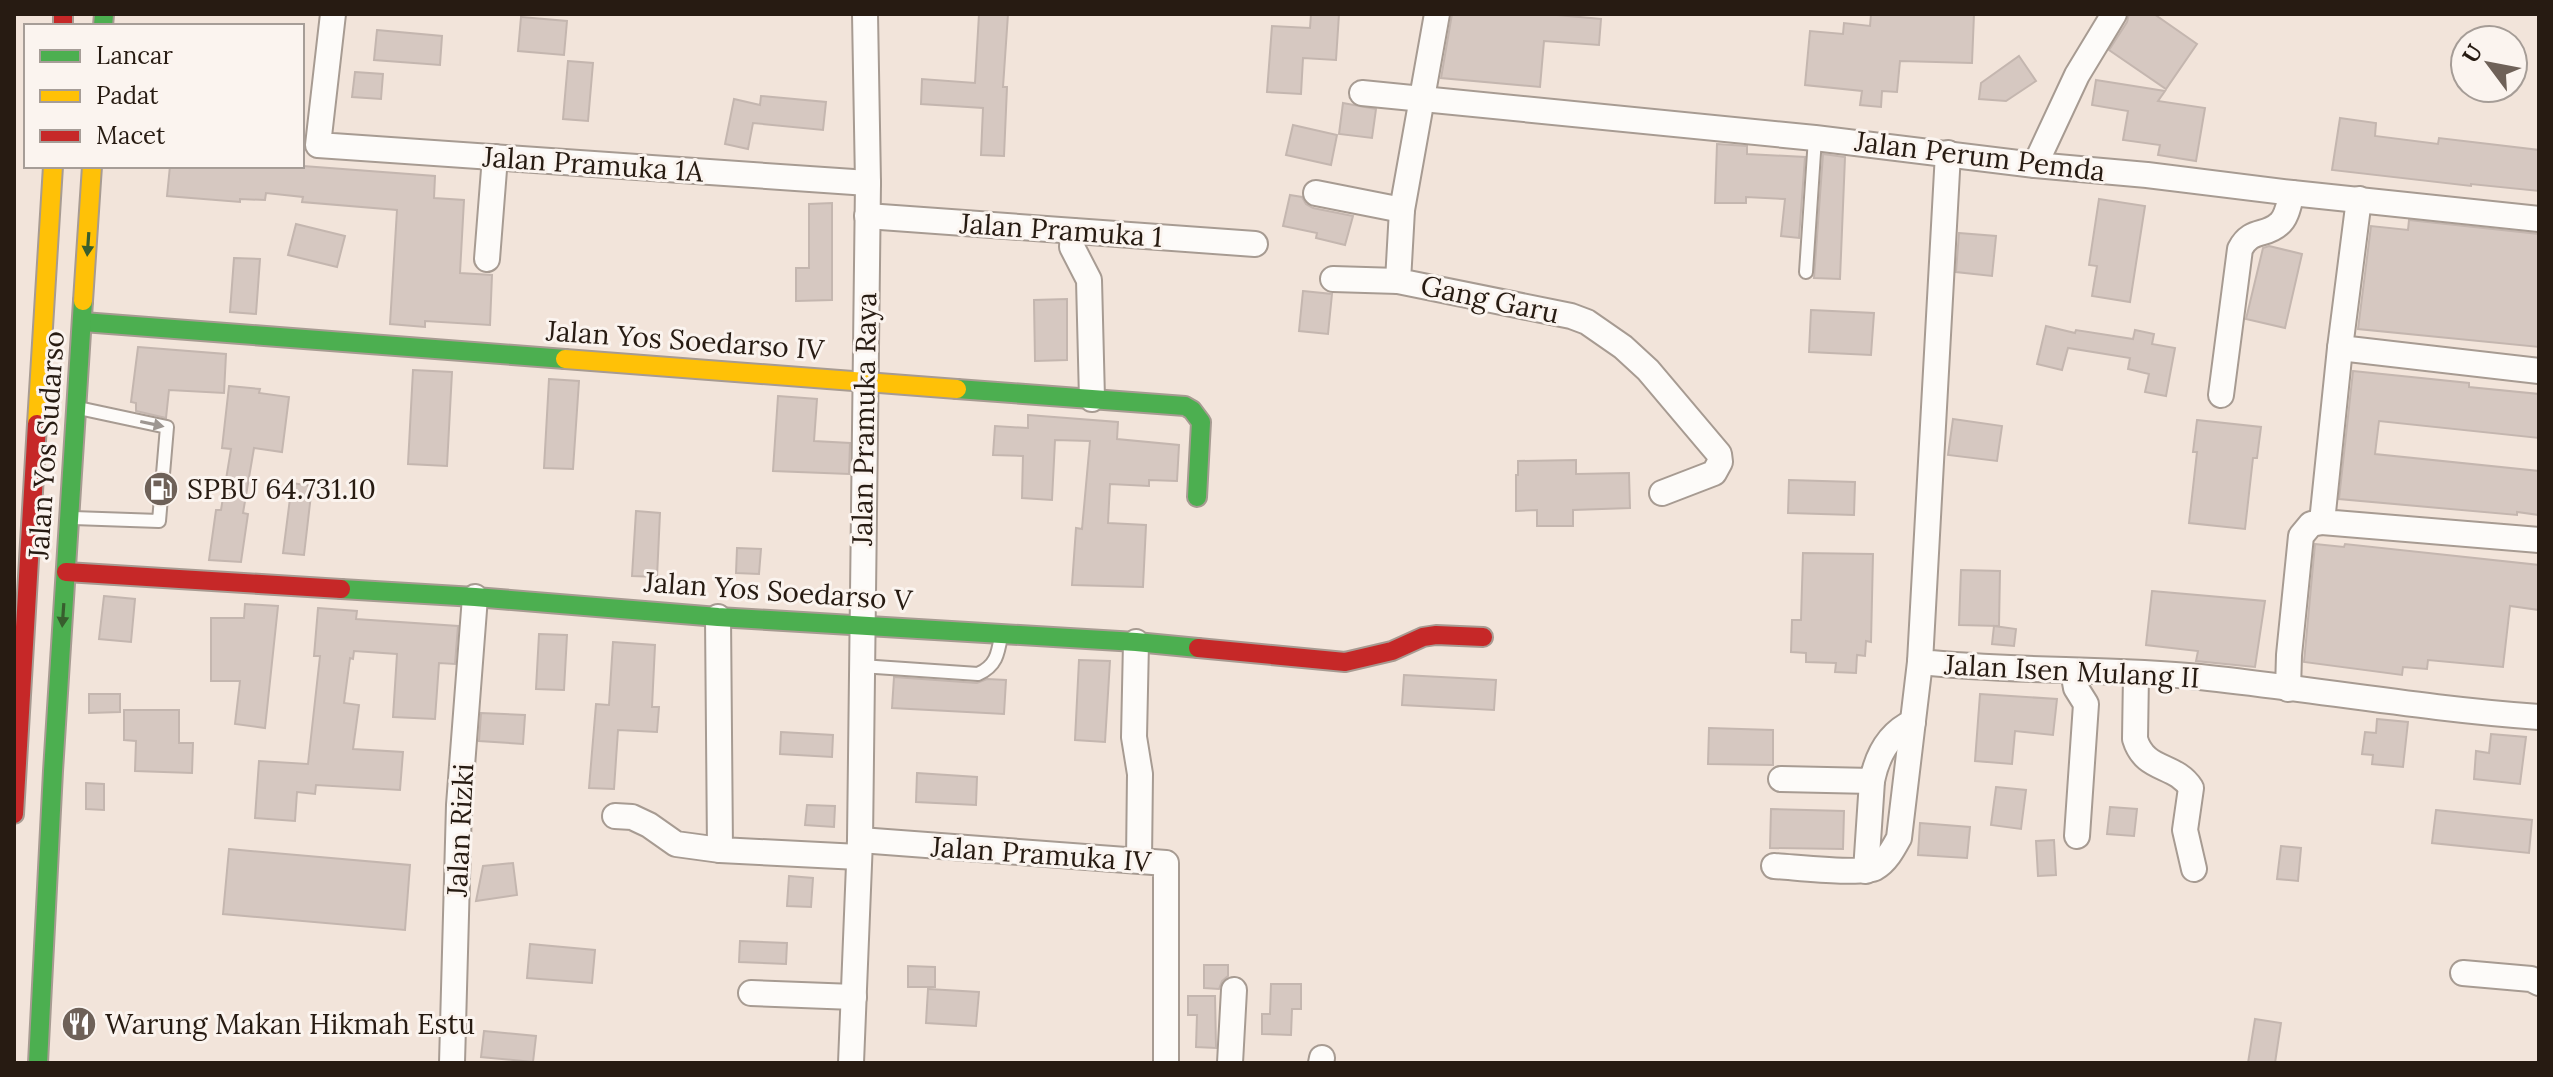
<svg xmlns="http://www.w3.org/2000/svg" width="2553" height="1077" viewBox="0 0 2553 1077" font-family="Lora,serif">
<rect width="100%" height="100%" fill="#f2e4da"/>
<g fill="#d6c8c1" stroke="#c4b6af" stroke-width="2">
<polygon points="979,14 1008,14 1003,87 1007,87 1004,156 981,155 983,108 921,104 922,79 975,83"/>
<polygon points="1311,14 1339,14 1336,60 1303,58 1301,94 1267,92 1272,26 1310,28"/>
<polygon points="1452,14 1546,14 1601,19 1599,45 1544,41 1540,87 1441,78"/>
<polygon points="1871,14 1974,14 1972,63 1900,61 1897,92 1882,91 1881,107 1860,105 1862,91 1805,85 1810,31 1843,34 1844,23 1870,26"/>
<polygon points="2129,14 2154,14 2197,44 2166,89 2109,50 2127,22"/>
<polygon points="521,17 567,21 564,55 518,51"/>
<polygon points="377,30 442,36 440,65 374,60"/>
<polygon points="2019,56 2036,81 2006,101 1979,99 1981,83"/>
<polygon points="568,61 593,63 588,121 563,119"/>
<polygon points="355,72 383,74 381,99 352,97"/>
<polygon points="2096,80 2165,91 2158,101 2205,108 2196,161 2158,155 2160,145 2123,140 2128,111 2092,105"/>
<polygon points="761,96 826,102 823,130 753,123 748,149 725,144 734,99 760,105"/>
<polygon points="1343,103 1376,109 1372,138 1339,134"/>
<polygon points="2340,118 2376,123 2375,136 2438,144 2439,138 2539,150 2539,191 2471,184 2471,186 2332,170"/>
<polygon points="1293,125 1337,135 1331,165 1286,155"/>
<polygon points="1717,144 1747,146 1747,154 1805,157 1799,238 1781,236 1785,199 1746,197 1746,203 1715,203"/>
<polygon points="1823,154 1845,157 1840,279 1814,278"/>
<polygon points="170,166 303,166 435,176 434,198 464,200 460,273 492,275 490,325 425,321 425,327 390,324 397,210 302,202 303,197 266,193 265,200 240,199 240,202 167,196"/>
<polygon points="1290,195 1302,197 1306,204 1313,208 1353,216 1345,245 1316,238 1317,233 1283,226"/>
<polygon points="2099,199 2145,206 2130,302 2092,296 2097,266 2089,265"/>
<polygon points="832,203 832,300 796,301 796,268 809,268 809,204"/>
<polygon points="2409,220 2539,234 2539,347 2358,329 2371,226 2408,230"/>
<polygon points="296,224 345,236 337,267 288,255"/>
<polygon points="1959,233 1996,236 1992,276 1956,272"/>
<polygon points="2269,246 2302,254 2285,328 2246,319 2263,248"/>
<polygon points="234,258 260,259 256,314 230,312"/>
<polygon points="1303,291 1332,294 1328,334 1299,331"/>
<polygon points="1067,299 1067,360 1035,361 1034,300"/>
<polygon points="1811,310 1874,313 1871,355 1809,352"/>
<polygon points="2046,326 2075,333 2076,330 2133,339 2135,330 2154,334 2152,344 2175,348 2166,396 2145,392 2149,374 2128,369 2130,358 2068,348 2062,370 2037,364"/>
<polygon points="138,347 226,354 224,393 169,390 166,418 136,411 136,403 131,402"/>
<polygon points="413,370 452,372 447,466 408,464"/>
<polygon points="2353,371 2469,383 2469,387 2539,394 2539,438 2379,421 2375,454 2539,471 2539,515 2517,512 2517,515 2339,499"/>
<polygon points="549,379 579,381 573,469 544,468"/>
<polygon points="229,386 260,389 259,393 289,397 282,452 254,448 243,513 248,514 241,562 209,560 216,510 221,510 231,449 222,448"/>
<polygon points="778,396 817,399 814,441 850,443 849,474 773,471"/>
<polygon points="1028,415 1118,422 1117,439 1179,445 1177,481 1149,480 1149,486 1110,484 1108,523 1146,525 1143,587 1072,585 1076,528 1082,529 1090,441 1055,440 1052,500 1022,498 1023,456 993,455 995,426 1028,428"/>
<polygon points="1953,419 2002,426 1997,461 1948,455"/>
<polygon points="2197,420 2261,427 2257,458 2253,458 2245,529 2189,523 2197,452 2193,452"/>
<polygon points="1576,460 1576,474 1629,473 1630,508 1573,510 1573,526 1537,526 1537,510 1516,511 1516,475 1518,475 1518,461"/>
<polygon points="1789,480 1855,482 1854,515 1788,513"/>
<polygon points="292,483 312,486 304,555 283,553"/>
<polygon points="636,511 660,513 657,577 632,576"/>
<polygon points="2315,544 2344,547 2345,544 2539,565 2539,610 2510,606 2503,667 2428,660 2427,669 2403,667 2402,675 2304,662"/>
<polygon points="737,548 761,549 759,574 736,573"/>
<polygon points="1803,553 1873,554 1871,642 1866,641 1865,656 1857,655 1856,673 1835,672 1836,663 1806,662 1806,653 1791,652 1792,620 1801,620"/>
<polygon points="1961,570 2000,571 1999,626 1959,625"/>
<polygon points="2152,591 2265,601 2255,667 2196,661 2198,651 2146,645"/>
<polygon points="104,596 135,599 131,642 99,639"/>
<polygon points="245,604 278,606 265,728 235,724 240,681 211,681 211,618 244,618"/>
<polygon points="318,608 357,611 356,619 458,626 455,664 439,663 435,719 393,717 397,654 354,651 353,659 350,658 344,703 359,705 353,749 403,752 400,790 316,785 315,794 297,792 295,821 255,818 259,761 308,764 320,656 314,656"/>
<polygon points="1994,626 2016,629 2014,646 1992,644"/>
<polygon points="539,634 567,635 564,690 536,689"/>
<polygon points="613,642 655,645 652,707 659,707 657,732 618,730 614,789 589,788 596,704 609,705"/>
<polygon points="1079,660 1110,661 1105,742 1075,740"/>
<polygon points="1404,675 1496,680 1494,710 1402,705"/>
<polygon points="894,677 977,683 987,679 1006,680 1004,714 892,708"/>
<polygon points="89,694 120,694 120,712 89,713"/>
<polygon points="1980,694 2057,699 2053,735 2015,731 2012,764 1975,761"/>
<polygon points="124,710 179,710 179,743 193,743 192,773 135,771 136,741 124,740"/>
<polygon points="481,713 525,715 523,744 479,741"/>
<polygon points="2377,719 2408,722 2403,767 2372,764 2373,755 2362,754 2365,732 2376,733"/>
<polygon points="1709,728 1773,730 1773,765 1708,764"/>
<polygon points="781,732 833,735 832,757 780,754"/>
<polygon points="2491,734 2526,737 2520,784 2474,779 2476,751 2489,753"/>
<polygon points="917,773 977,777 976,805 916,802"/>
<polygon points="86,783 104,784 104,810 86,809"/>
<polygon points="1996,787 2026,790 2021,829 1991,825"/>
<polygon points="807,805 835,806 834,827 805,825"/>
<polygon points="2110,807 2137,809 2134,836 2107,834"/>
<polygon points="1771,809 1844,811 1843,849 1770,848"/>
<polygon points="2436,810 2532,820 2529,853 2432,843"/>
<polygon points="1920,823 1970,827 1967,858 1918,855"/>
<polygon points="2054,840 2056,875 2038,876 2036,841"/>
<polygon points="2281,846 2301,848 2298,881 2277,879"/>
<polygon points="229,849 410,865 405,930 223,914"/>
<polygon points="513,863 517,895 476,901 483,866"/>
<polygon points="789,876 813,878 811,907 787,906"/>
<polygon points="740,941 787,943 786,964 739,962"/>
<polygon points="530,944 595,950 592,983 527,978"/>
<polygon points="1204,965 1228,965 1228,976 1222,981 1219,989 1204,988"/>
<polygon points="908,966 935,967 935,987 908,987"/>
<polygon points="1271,984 1301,984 1301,1009 1292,1009 1291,1035 1262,1034 1262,1014 1270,1014"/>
<polygon points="928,989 979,992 976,1026 926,1023"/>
<polygon points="1188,996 1215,996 1216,1048 1196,1047 1197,1015 1188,1015"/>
<polygon points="2255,1019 2281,1023 2275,1063 2248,1063"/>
<polygon points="484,1031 536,1036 533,1062 481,1057"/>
</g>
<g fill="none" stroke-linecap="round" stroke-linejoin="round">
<g stroke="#a79b92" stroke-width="16">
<g id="lane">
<polyline points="1806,272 1815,138"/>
<polyline points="73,518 159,521 167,427 83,409"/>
<path d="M861,666L978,674C996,666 998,654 1001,636"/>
</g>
</g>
<g stroke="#a79b92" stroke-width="28">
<g id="street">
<polyline points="333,14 318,145 868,183"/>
<polyline points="1437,14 1402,210 1398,281 1571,316 1587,322 1623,347 1648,370 1719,454 1720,462 1714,473 1662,493"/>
<polyline points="1362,93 1815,138 2035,165 2147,175 2292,193 2539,219"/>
<path d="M1948,153L1920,662C2013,672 2107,668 2200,677C2313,689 2426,709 2539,717"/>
<polyline points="2035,165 2077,75 2114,14"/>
<polyline points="1316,193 1402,210"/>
<polyline points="2359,199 2340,348 2322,522 2539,540"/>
<polyline points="867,216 1255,244"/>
<polyline points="1073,231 1072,247 1089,280 1092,399"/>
<polyline points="487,259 495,157"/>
<polyline points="1333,279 1398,281"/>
<polyline points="2340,348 2539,371"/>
<path d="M2221,395L2240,249C2251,228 2265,237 2279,224C2287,218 2289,203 2292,193"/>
<polyline points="718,617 720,850 859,857"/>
<polyline points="1136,642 1134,737 1140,774 1139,860"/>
<polyline points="2073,671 2076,688 2086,704 2077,836"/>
<path d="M2136,674L2135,739C2145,772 2175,763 2191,788L2185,830L2194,869"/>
<polyline points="2288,689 2289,655 2301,536 2311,524 2322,522"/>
<path d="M1781,779L1872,781C1877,756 1889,733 1913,722"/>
<polyline points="615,816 632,817 649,825 676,844 720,850"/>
<polyline points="860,840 1166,863 1166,1063"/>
<path d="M1774,866C1794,867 1861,875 1875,868C1886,862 1893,849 1899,838L1920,662"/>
<polyline points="1866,871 1872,781"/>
<polyline points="2463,973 2531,979 2539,983"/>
<polyline points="751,993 854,997"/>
<polyline points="452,1063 459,805 475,597"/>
<polyline points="851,1063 860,840 868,183 865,14"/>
<polyline points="1230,1063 1234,990"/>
<polyline points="1321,1063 1322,1058"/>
</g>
</g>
<g stroke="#a79b92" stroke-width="22">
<g id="fast">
<polyline points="103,26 104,14"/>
<polyline points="83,322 565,359"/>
<polyline points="957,389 1185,406 1192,410 1201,422 1197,497"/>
<polyline points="341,589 475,597 718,617 1136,642 1198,648"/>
<polyline points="38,1063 53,771 83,301"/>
</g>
</g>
<g stroke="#a79b92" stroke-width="22">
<g id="slow">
<polyline points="83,301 92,166"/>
<polyline points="565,359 957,389"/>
<polyline points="37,424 53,166"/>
</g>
</g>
<g stroke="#a79b92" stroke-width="22">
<g id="jam">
<polyline points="63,14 63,26"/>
<polyline points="66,572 341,589"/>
<polyline points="1198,648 1345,662 1392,651 1423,637 1436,635 1483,637"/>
<polyline points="14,814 37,424"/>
</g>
</g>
<use href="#lane" stroke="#fdfbf9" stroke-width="12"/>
<use href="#street" stroke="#fdfbf9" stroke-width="24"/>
<use href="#fast" stroke="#4caf50" stroke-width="18"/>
<use href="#slow" stroke="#ffc107" stroke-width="18"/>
<use href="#jam" stroke="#c62828" stroke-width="18"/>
</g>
<defs><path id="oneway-solid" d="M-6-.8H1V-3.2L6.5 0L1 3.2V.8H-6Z" transform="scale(2)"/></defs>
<g fill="#385e2e">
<use href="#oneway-solid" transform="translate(88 244) rotate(94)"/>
<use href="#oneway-solid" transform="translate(63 615) rotate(94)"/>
</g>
<use fill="#9d9691" href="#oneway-solid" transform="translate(152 424) rotate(12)"/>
<defs>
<g id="fuel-disc" transform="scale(1.8)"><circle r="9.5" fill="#6e6158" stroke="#fbf4ef"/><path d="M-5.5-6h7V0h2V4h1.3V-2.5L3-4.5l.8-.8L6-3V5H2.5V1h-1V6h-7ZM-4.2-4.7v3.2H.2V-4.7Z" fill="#fff"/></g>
<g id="restaurant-disc" transform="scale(1.8)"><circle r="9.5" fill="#6e6158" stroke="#fbf4ef"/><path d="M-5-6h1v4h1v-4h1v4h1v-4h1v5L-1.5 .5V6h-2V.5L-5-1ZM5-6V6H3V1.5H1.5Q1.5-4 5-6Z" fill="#fff"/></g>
</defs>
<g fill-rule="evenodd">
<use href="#fuel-disc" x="161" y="489"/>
<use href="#restaurant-disc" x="79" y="1024"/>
</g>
<g text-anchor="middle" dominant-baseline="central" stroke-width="6" stroke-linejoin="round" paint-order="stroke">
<g font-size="28" fill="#271b12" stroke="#fbf4ef">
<text transform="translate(1980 156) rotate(7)">Jalan Perum Pemda</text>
<text transform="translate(593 164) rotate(4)">Jalan Pramuka 1A</text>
<text transform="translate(1061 230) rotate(4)">Jalan Pramuka 1</text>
<text transform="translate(1490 299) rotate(12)">Gang Garu</text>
<text transform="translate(685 340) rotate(4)">Jalan Yos Soedarso IV</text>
<text transform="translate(864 419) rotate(-89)">Jalan Pramuka Raya</text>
<text transform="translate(46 445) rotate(-86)">Jalan Yos Sudarso</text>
<text transform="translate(778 591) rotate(4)">Jalan Yos Soedarso V</text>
<text transform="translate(2072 671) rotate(3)">Jalan Isen Mulang II</text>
<text transform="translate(460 830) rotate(-87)">Jalan Rizki</text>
<text transform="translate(1041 854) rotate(4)">Jalan Pramuka IV</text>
</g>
<g font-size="28" fill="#271b12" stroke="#fbf4ef" text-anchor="start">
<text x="187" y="489">SPBU 64.731.10</text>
<text x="105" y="1024">Warung Makan Hikmah Estu</text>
</g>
</g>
<rect width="2553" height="1077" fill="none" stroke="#271b12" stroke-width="32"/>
<rect x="24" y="24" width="280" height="144" fill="#fbf4ef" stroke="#a69d97" stroke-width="2"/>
<rect x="40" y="50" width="40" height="12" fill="#4caf50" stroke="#a69d97" stroke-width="2"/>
<text x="96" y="64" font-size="24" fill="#271b12">Lancar</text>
<rect x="40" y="90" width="40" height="12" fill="#ffc107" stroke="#a69d97" stroke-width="2"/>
<text x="96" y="104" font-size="24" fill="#271b12">Padat</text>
<rect x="40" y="130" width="40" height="12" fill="#c62828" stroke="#a69d97" stroke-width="2"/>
<text x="96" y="144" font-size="24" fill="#271b12">Macet</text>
<g transform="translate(2489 64) rotate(302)"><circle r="38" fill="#fbf4ef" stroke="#a69d97" stroke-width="2"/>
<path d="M0-6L14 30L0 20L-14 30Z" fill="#6e6158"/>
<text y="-12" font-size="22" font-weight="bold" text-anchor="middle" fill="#271b12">U</text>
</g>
</svg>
